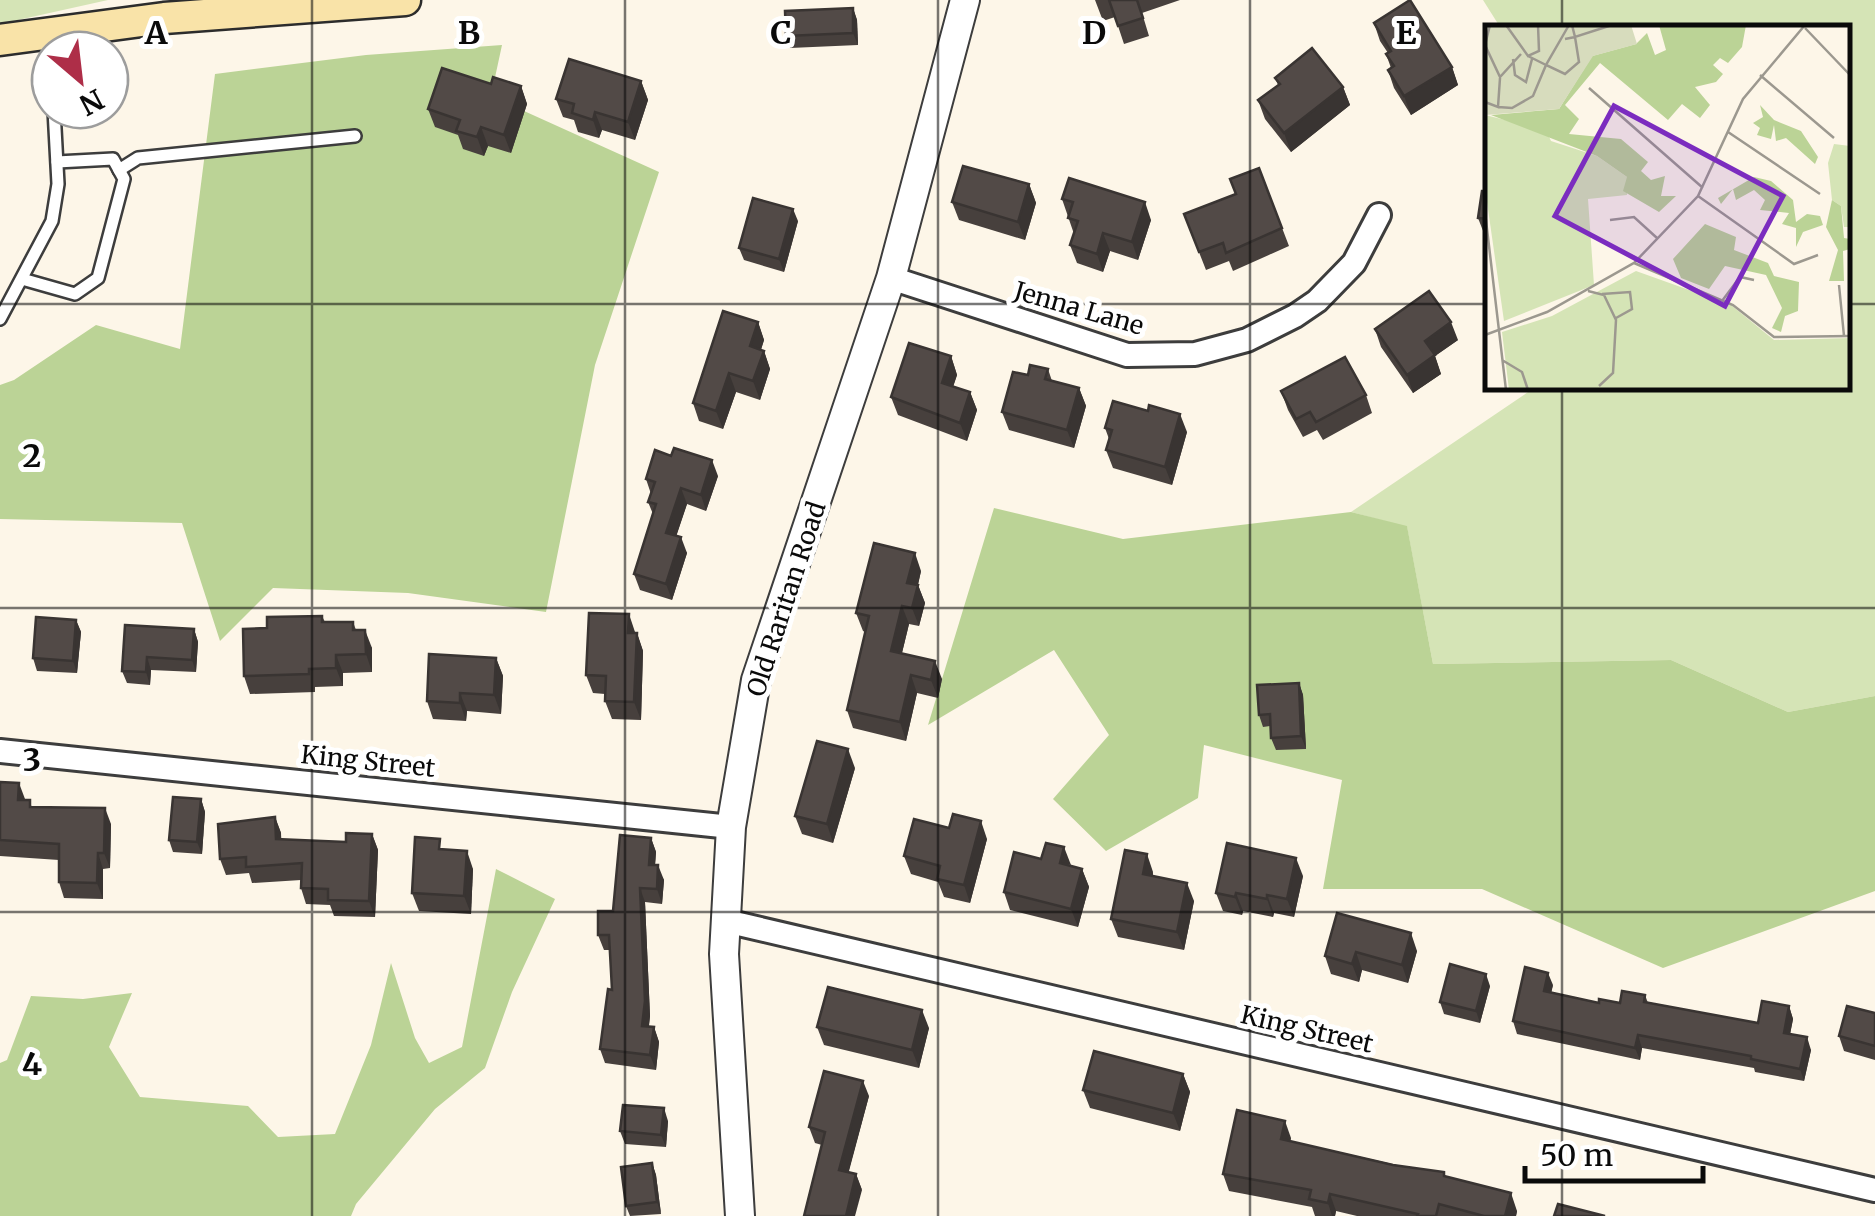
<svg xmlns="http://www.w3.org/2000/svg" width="1875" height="1216" viewBox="0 0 1875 1216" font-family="Merriweather,serif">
<rect width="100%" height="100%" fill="#fdf6e8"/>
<g fill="#d5e4b6">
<polygon points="0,0 108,0 0,24"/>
<polygon points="1483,0 1875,0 1875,696 1788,712 1671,660 1433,664 1407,527 1351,512 1534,388 1848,388 1848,28 1500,27"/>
</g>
<g fill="#bbd396">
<polygon points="502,45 491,96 659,172 595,365 546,612 408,593 273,588 220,641 182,523 0,519 0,385 14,380 96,325 180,349 215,74 366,55"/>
<polygon points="994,508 1123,539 1351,512 1407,526 1433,664 1671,660 1788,712 1875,696 1875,891 1663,968 1482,889 1323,889 1342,780 1204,745 1198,798 1106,851 1053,799 1109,735 1054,650 928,725"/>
<polygon points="496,869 555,899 512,992 485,1068 435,1109 356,1204 351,1216 0,1216 0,1063 7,1060 31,996 83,999 132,993 109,1047 140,1097 248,1106 278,1137 335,1134 371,1045 391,963 415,1038 429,1063 462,1047"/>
</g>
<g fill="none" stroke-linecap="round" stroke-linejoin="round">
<g stroke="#3d3d3d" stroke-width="16">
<g id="service">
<polyline points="48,34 50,56"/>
<polyline points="119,170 138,158 355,136"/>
<polyline points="22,279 75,294 98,278 124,179 113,159 57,162"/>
<polyline points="0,319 52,221 58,184 54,110"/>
</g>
</g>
<g stroke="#3d3d3d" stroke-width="28">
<g id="minor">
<polyline points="891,278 1127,355 1195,354 1247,340 1295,316 1317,301 1354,263 1379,215"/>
<polyline points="0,751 731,827"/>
<polyline points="726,921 1875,1190"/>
</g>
</g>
<g stroke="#3d3d3d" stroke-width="32">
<polyline id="tertiary" points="740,1216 724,954 731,827 756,680 891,278 965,0"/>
</g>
<g stroke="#2c2c2c" stroke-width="35">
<polyline id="secondary" points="0,40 164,18 405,0"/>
</g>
<use href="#service" stroke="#fff" stroke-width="11"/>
<use href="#minor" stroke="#fff" stroke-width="22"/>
<use href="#tertiary" stroke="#fff" stroke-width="28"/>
<use href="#secondary" stroke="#f9e3a8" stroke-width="30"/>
</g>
<g fill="#47403d">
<polygon points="1095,0 1180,0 1142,13 1149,36 1124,44 1115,17 1103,21"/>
<polygon points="853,8 857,20 858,45 790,48 786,36"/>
<polygon points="1374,23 1452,67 1458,85 1411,115 1394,88 1388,70 1391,68 1386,54 1388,53 1380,41"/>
<polygon points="1275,78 1343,87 1350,105 1291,152 1265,119 1258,100 1278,85"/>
<polygon points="641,81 648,100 635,140 602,130 599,138 578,132 574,120 563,117 556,99"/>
<polygon points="521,86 527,104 511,153 488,146 484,156 463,149 458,135 435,127 428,109"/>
<polygon points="1259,168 1289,246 1233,271 1229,261 1206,270 1184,214 1236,194"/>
<polygon points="1029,184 1036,203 1025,240 959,220 952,202"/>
<polygon points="1488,191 1488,236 1485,236 1478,218"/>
<polygon points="1062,199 1151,220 1138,260 1110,251 1103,272 1077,263 1070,245 1074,234"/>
<polygon points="798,221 784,272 744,260 739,248"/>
<polygon points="758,322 764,340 761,350 764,351 770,369 760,400 736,392 723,429 699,421 693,403"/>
<polygon points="1375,329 1458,340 1435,356 1441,374 1413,393 1381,347"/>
<polygon points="951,356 957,375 953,387 970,392 977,410 967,441 898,415 891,397"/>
<polygon points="1048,369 1052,381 1079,388 1086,406 1074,448 1009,430 1002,412 1028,375"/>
<polygon points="1281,391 1366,395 1372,413 1323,440 1317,430 1303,437 1288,410"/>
<polygon points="1105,428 1187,432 1172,485 1113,468 1106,450 1109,439"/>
<polygon points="718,476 706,511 687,504 676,536 687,553 672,600 640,590 634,574 653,514 648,502 651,494 646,479"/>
<polygon points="921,571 918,585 925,603 919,626 909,624 902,653 942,679 938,698 917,693 906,741 853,728 847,710 865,632 863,631 856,613"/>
<polygon points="322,616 325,622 353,622 356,630 372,648 372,672 343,673 343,686 315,687 315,692 250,694 244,676 267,628"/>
<polygon points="76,620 81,632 77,673 37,671 33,658"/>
<polygon points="194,629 198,642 196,672 151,670 150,685 127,683 122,671"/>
<polygon points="635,633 637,633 643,651 641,720 612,719 605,701 605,694 593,693 586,675"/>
<polygon points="496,658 503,676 501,714 467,711 466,721 433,719 427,701"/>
<polygon points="1299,683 1303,695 1306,749 1276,750 1271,738 1270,726 1263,727 1259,715"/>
<polygon points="855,768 833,843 802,834 795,816"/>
<polygon points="0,782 33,807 111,824 110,868 103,869 103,899 64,898 59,882 59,860 0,856"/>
<polygon points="201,799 205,812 202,854 173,852 169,840"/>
<polygon points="275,817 281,833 281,839 346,842 372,834 378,850 375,917 334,916 330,905 306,904 301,888 301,880 252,883 249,873 226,875 220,859"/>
<polygon points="949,828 987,839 970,903 944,897 938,882 911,874 904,856"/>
<polygon points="651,838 656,852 655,865 664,880 662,904 645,902 650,1016 649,1026 654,1027 659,1042 656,1070 605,1063 600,1049 612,990 610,950 604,950 598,935 613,911"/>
<polygon points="444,850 473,869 471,914 419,911 412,893"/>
<polygon points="1071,866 1082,869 1089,887 1078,927 1010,910 1004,892"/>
<polygon points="1153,872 1153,876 1194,901 1184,950 1118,937 1111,919"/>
<polygon points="1303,876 1294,917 1274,913 1273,917 1243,911 1242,915 1223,911 1216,893"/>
<polygon points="1337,913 1417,951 1408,983 1362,970 1359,982 1331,974 1325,956"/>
<polygon points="1553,985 1551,992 1599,1003 1620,1003 1645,995 1648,1003 1758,1023 1789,1006 1793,1019 1790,1034 1811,1050 1804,1081 1755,1072 1754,1068 1642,1048 1640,1060 1517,1034 1513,1021"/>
<polygon points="1490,986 1480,1023 1444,1014 1440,1002"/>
<polygon points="1875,1013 1875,1060 1844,1051 1839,1036"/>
<polygon points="817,1027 929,1028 919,1068 824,1045"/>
<polygon points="1183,1074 1190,1092 1180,1131 1090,1108 1083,1090"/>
<polygon points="869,1096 848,1173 856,1174 862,1190 822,1145 815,1143 809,1127"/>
<polygon points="668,1121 666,1147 625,1144 620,1131"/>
<polygon points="1291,1138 1290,1141 1446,1176 1517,1211 1516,1216 1357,1216 1336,1211 1335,1216 1315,1216 1312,1207 1229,1191 1223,1174"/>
<polygon points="652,1163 656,1175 661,1214 630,1216 626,1206"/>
</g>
<g fill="#393432">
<polygon points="853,8 857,20 858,45 853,33"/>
<polygon points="1452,67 1458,85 1411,115 1404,96"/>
<polygon points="641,81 648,100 635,140 628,122"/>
<polygon points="521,86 527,104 511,153 504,135"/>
<polygon points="1343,87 1350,105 1291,152 1284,133"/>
<polygon points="595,112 602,130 599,138 593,120"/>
<polygon points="481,127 488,146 484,156 477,137"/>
<polygon points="1029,184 1036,203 1025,240 1018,222"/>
<polygon points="1145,202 1151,220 1138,260 1132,242"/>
<polygon points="793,209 798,221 784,272 779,259"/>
<polygon points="1103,233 1110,251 1103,272 1097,254"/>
<polygon points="758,322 764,340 756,364 750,346"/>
<polygon points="1451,322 1458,340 1435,356 1441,374 1413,393 1407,375 1425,341"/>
<polygon points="764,351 770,369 760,400 753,381"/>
<polygon points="951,356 957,375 948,401 942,383"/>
<polygon points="729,373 736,392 723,429 716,411"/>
<polygon points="1079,388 1086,406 1074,448 1067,430"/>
<polygon points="970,392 977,410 967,441 960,423"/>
<polygon points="1180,414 1187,432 1172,485 1165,467"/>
<polygon points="712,460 718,476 706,511 701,495"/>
<polygon points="681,488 687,504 672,549 666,533"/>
<polygon points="681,537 687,553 672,600 666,584"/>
<polygon points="915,553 921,571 914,601 907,583"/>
<polygon points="918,585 925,603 919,626 912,608"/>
<polygon points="902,606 909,624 898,669 891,651"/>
<polygon points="629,614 635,632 634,651 628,633"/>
<polygon points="76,620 81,632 77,673 73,661"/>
<polygon points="194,629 198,642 196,672 192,660"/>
<polygon points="365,630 372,648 372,672 366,654"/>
<polygon points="637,633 643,651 641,720 634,702"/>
<polygon points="336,655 343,673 343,686 336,668"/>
<polygon points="147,657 151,670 150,685 146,672"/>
<polygon points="496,658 503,676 501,714 494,695"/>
<polygon points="935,661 942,679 938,698 931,680"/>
<polygon points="911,675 917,693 906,741 900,722"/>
<polygon points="1299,683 1303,695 1306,749 1301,736"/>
<polygon points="460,693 467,711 466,721 460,703"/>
<polygon points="848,749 855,768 833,843 827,824"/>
<polygon points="19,783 25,799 18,800"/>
<polygon points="201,799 205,812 202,854 197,842"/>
<polygon points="105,808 111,824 110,868 104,853"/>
<polygon points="275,817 281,833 282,855 276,839"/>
<polygon points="981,821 987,839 970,903 964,885"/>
<polygon points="372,834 378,850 375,917 369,901"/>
<polygon points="651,838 656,852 654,879 649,865"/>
<polygon points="1064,847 1071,865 1060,863"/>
<polygon points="467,851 473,869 471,914 464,896"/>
<polygon points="98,853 103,869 103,899 97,883"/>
<polygon points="1147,854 1153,872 1149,892 1143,874"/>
<polygon points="1296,858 1303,876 1294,917 1287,899"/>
<polygon points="658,865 664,880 662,904 657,889"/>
<polygon points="1082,869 1089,887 1078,927 1071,909"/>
<polygon points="1187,883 1194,901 1184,950 1177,932"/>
<polygon points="640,888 645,902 650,1016 647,1040 642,1026"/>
<polygon points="1236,893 1243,911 1242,915 1235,897"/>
<polygon points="1267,895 1274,913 1273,917 1267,899"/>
<polygon points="1411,933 1417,951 1408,983 1402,965"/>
<polygon points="1356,952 1362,970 1359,982 1352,964"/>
<polygon points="1548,973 1553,985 1549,1003 1544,991"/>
<polygon points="1486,974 1490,986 1480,1023 1476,1011"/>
<polygon points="1789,1006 1793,1019 1788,1045 1784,1033"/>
<polygon points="922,1010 929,1028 919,1068 912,1050"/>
<polygon points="654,1027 659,1042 656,1070 650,1055"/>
<polygon points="1638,1035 1642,1048 1640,1060 1635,1048"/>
<polygon points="1807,1037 1811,1050 1804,1081 1800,1069"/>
<polygon points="1183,1074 1190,1092 1180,1131 1173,1113"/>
<polygon points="863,1081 869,1096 845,1186 839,1170"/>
<polygon points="664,1108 668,1121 666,1147 661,1135"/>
<polygon points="1285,1121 1291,1138 1287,1156 1281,1139"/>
<polygon points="652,1163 656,1175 661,1214 657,1202"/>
<polygon points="856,1174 862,1190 855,1216 846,1216"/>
<polygon points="1511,1193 1517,1211 1516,1216 1505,1216"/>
<polygon points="1330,1194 1336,1211 1335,1216 1332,1216 1328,1203"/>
</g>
<g fill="#524a47" stroke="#393432" stroke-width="2.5">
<polygon points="1109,0 1137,0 1143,18 1118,26"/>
<polygon points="1410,0 1452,67 1404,96 1388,70 1394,66 1386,54 1391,51 1374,23"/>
<polygon points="853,8 853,33 786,36 785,11"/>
<polygon points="1312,48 1343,87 1284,133 1258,100 1280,84 1275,78"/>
<polygon points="569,59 641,81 628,122 595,112 593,120 572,113 574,104 556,99"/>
<polygon points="442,68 491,84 493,77 521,86 504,135 481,127 477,137 456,131 460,120 428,109"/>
<polygon points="963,166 1029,184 1018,222 952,202"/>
<polygon points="1259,168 1282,228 1226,253 1223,243 1199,252 1184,214 1236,194 1230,179"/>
<polygon points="1069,178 1145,202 1132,242 1103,233 1097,254 1070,245 1078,221 1068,218 1073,202 1062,199"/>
<polygon points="1482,191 1488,191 1488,219 1478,218"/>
<polygon points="753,198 793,209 779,259 739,248"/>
<polygon points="1429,291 1451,322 1425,341 1435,355 1407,375 1375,329"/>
<polygon points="723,311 758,322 750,346 764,351 753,381 729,373 716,411 693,403"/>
<polygon points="909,343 951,356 942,383 970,392 960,423 891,397"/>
<polygon points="1345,357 1366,395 1316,422 1310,412 1296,419 1281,391"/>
<polygon points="1030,365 1048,369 1045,379 1079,388 1067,430 1002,412 1013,372 1028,375"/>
<polygon points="1113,401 1148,411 1149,405 1180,414 1165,467 1106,450 1112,430 1105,428"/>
<polygon points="674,448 712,460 701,495 681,488 666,533 681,537 666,584 634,574 656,504 648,502 655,482 646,479 655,450 671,456"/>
<polygon points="874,543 915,553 907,583 918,585 912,608 902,606 891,651 935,661 931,680 911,675 900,722 847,710 869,616 856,613"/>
<polygon points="589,613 629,614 628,633 637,633 634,702 605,701 606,676 586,675"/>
<polygon points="322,616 322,622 353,622 353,630 365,630 366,654 336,655 336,668 309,669 309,674 244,676 243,629 267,628 267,617"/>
<polygon points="36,617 76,620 73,661 33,658"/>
<polygon points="125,625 194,629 192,660 147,657 146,672 122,671"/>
<polygon points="429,654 496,658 494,695 460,693 460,703 427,701"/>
<polygon points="1299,683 1301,736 1271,738 1270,714 1259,715 1257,685"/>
<polygon points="817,741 848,749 827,824 795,816"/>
<polygon points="0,782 19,783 18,800 30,800 30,807 105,808 104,853 98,853 97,883 59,882 59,844 0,840"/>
<polygon points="173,797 201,799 197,842 169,840"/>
<polygon points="953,814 981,821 964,885 937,879 940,866 904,856 914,819 949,828"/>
<polygon points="275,817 276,839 346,842 346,833 372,834 369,901 328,900 328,889 301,888 302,863 246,867 246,857 220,859 218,824"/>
<polygon points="620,835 651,838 649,865 658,865 657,889 640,888 645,1001 642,1026 654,1027 650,1055 600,1049 608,989 612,990 609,935 598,935 598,911 613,911"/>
<polygon points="415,837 440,839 439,849 467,851 464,896 412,893"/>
<polygon points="1046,843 1064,847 1060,863 1082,869 1071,909 1004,892 1014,852 1041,859"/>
<polygon points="1227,843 1296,858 1287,899 1267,895 1267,899 1236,893 1235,897 1216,893"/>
<polygon points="1125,850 1147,854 1143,874 1187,883 1177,932 1111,919"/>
<polygon points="1337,913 1411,933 1402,965 1356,952 1352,964 1325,956"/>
<polygon points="1450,964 1486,974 1476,1011 1440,1002"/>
<polygon points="1525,967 1548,973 1544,991 1599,1003 1599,999 1620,1003 1622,991 1645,995 1644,1002 1758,1023 1762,1001 1789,1006 1784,1033 1807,1037 1800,1069 1751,1059 1751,1056 1638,1035 1635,1048 1513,1021"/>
<polygon points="828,987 922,1010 912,1050 817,1027"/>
<polygon points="1847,1006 1875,1013 1875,1046 1839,1036"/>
<polygon points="1094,1051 1183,1074 1173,1113 1083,1090"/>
<polygon points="824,1071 863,1081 839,1170 856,1174 846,1216 804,1216 825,1132 809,1127"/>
<polygon points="623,1105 664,1108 661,1135 620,1131"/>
<polygon points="1237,1110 1285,1121 1281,1139 1393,1165 1444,1172 1444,1176 1511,1193 1505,1216 1484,1216 1439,1204 1436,1216 1417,1216 1418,1214 1330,1194 1328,1203 1309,1199 1311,1190 1223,1174"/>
<polygon points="652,1163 657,1202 626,1206 621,1167"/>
<polygon points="1558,1204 1605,1216 1554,1216"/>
</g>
<path fill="none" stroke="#0a0a0a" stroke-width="2.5" stroke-opacity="0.55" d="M312,0V1216M625,0V1216M938,0V1216M1250,0V1216M1562,0V28M0,304H1488M1848,304H1875M1562,388V1216M0,608H1875M0,912H1875"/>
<g text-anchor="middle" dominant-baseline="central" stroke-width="10" stroke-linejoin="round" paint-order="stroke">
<g font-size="25" fill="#0a0a0a" stroke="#fff">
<text transform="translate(1079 308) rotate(16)">Jenna Lane</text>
<text transform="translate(786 599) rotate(-72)">Old Raritan Road</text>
<text transform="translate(368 761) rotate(6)">King Street</text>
<text transform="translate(1307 1029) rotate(13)">King Street</text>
</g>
</g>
<g transform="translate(1485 25)">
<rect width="365" height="365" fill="#fdf6e8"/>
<path d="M0,90L61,105L66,116L112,131L142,152V170L103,174L109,260L19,296L0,163ZM349,119L365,121V202H359L356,181L347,175L343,138ZM151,246L246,280L289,315L365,313V365H24L17,307L67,291Z" fill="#d5e4b6"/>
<path d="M174,0H261L257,22L243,38L235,33L228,40L238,49L231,57L210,62L225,80L215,93L197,79L183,95L115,38L80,80L94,94L84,109L136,114L163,137L156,146L166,155L180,151L176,171H191L174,187L138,166L142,152L112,131L6,90L74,84L107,31L151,19L162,8L170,30L181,25ZM275,80L289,95L316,106L333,132L330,139L301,113L291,116L289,100L286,114L272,110L275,103L268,98L278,92ZM269,152L286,156L308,175L311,197L322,189L335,191L338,200L318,207L311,222V203L297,199L304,188L275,185L280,175L269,165L251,175L248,164L236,179L233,173ZM347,175L356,181L359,213L365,214V224L358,226L359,256H344L353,225L341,202ZM220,199L251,212L249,225L283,238L289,251L314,257L313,286L300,291L296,307L287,303L297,283L281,250L240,241L224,264L196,253L188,234Z" fill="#bbd396"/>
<path d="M0,0H146L152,19L108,31L74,84L0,90Z" fill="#d7dcbd"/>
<path fill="none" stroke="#9c988f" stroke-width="2.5" d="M5,0L0,20L15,52L36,29M21,0L43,31L54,26L53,0M87,0L90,12L127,0M320,3L365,50M80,14L90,12L94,37L80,49L61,40L84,0M28,34L30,50L41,57L47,34M275,50L349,113M104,63L218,163M0,77L13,82L15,53M13,82L27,83L48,71L61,40L43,31M243,107L335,169M213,171L309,239L333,230M0,187L21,365M125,195L149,192L172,213M149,238L213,171L258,74L320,0M354,260L359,311M103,266L119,270L131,295L128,348L114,361M117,269L145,267L147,284L131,293M237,276L255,252L269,255M0,310L62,287L149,238L248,280L289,312L365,311M17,335L37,347L43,365"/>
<path fill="#7b2cbf" fill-opacity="0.15" stroke="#7b2cbf" stroke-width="5" d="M129,81L298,171L240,281L70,191Z"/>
<rect width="365" height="365" fill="none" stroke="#0a0a0a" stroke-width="5"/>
</g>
<g font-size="32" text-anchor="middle" font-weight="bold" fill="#0a0a0a" stroke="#fff" stroke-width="10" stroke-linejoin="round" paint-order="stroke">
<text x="156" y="44">A</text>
<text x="469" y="44">B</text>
<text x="781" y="44">C</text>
<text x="1094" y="44">D</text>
<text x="1406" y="44">E</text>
<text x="32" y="467">2</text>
<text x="32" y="771">3</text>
<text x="32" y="1075">4</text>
</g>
<g transform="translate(80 80) rotate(152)"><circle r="48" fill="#ffffff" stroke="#9d9d9d" stroke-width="2.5"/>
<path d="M0-8L18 38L0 25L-18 38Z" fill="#ae2e48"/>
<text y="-15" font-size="28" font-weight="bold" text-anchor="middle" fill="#0a0a0a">N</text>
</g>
<path d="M1525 1166v15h178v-15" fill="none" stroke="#0a0a0a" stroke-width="5"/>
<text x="1540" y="1166" font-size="30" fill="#0a0a0a" stroke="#ffffff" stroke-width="8" paint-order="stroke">50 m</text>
</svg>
